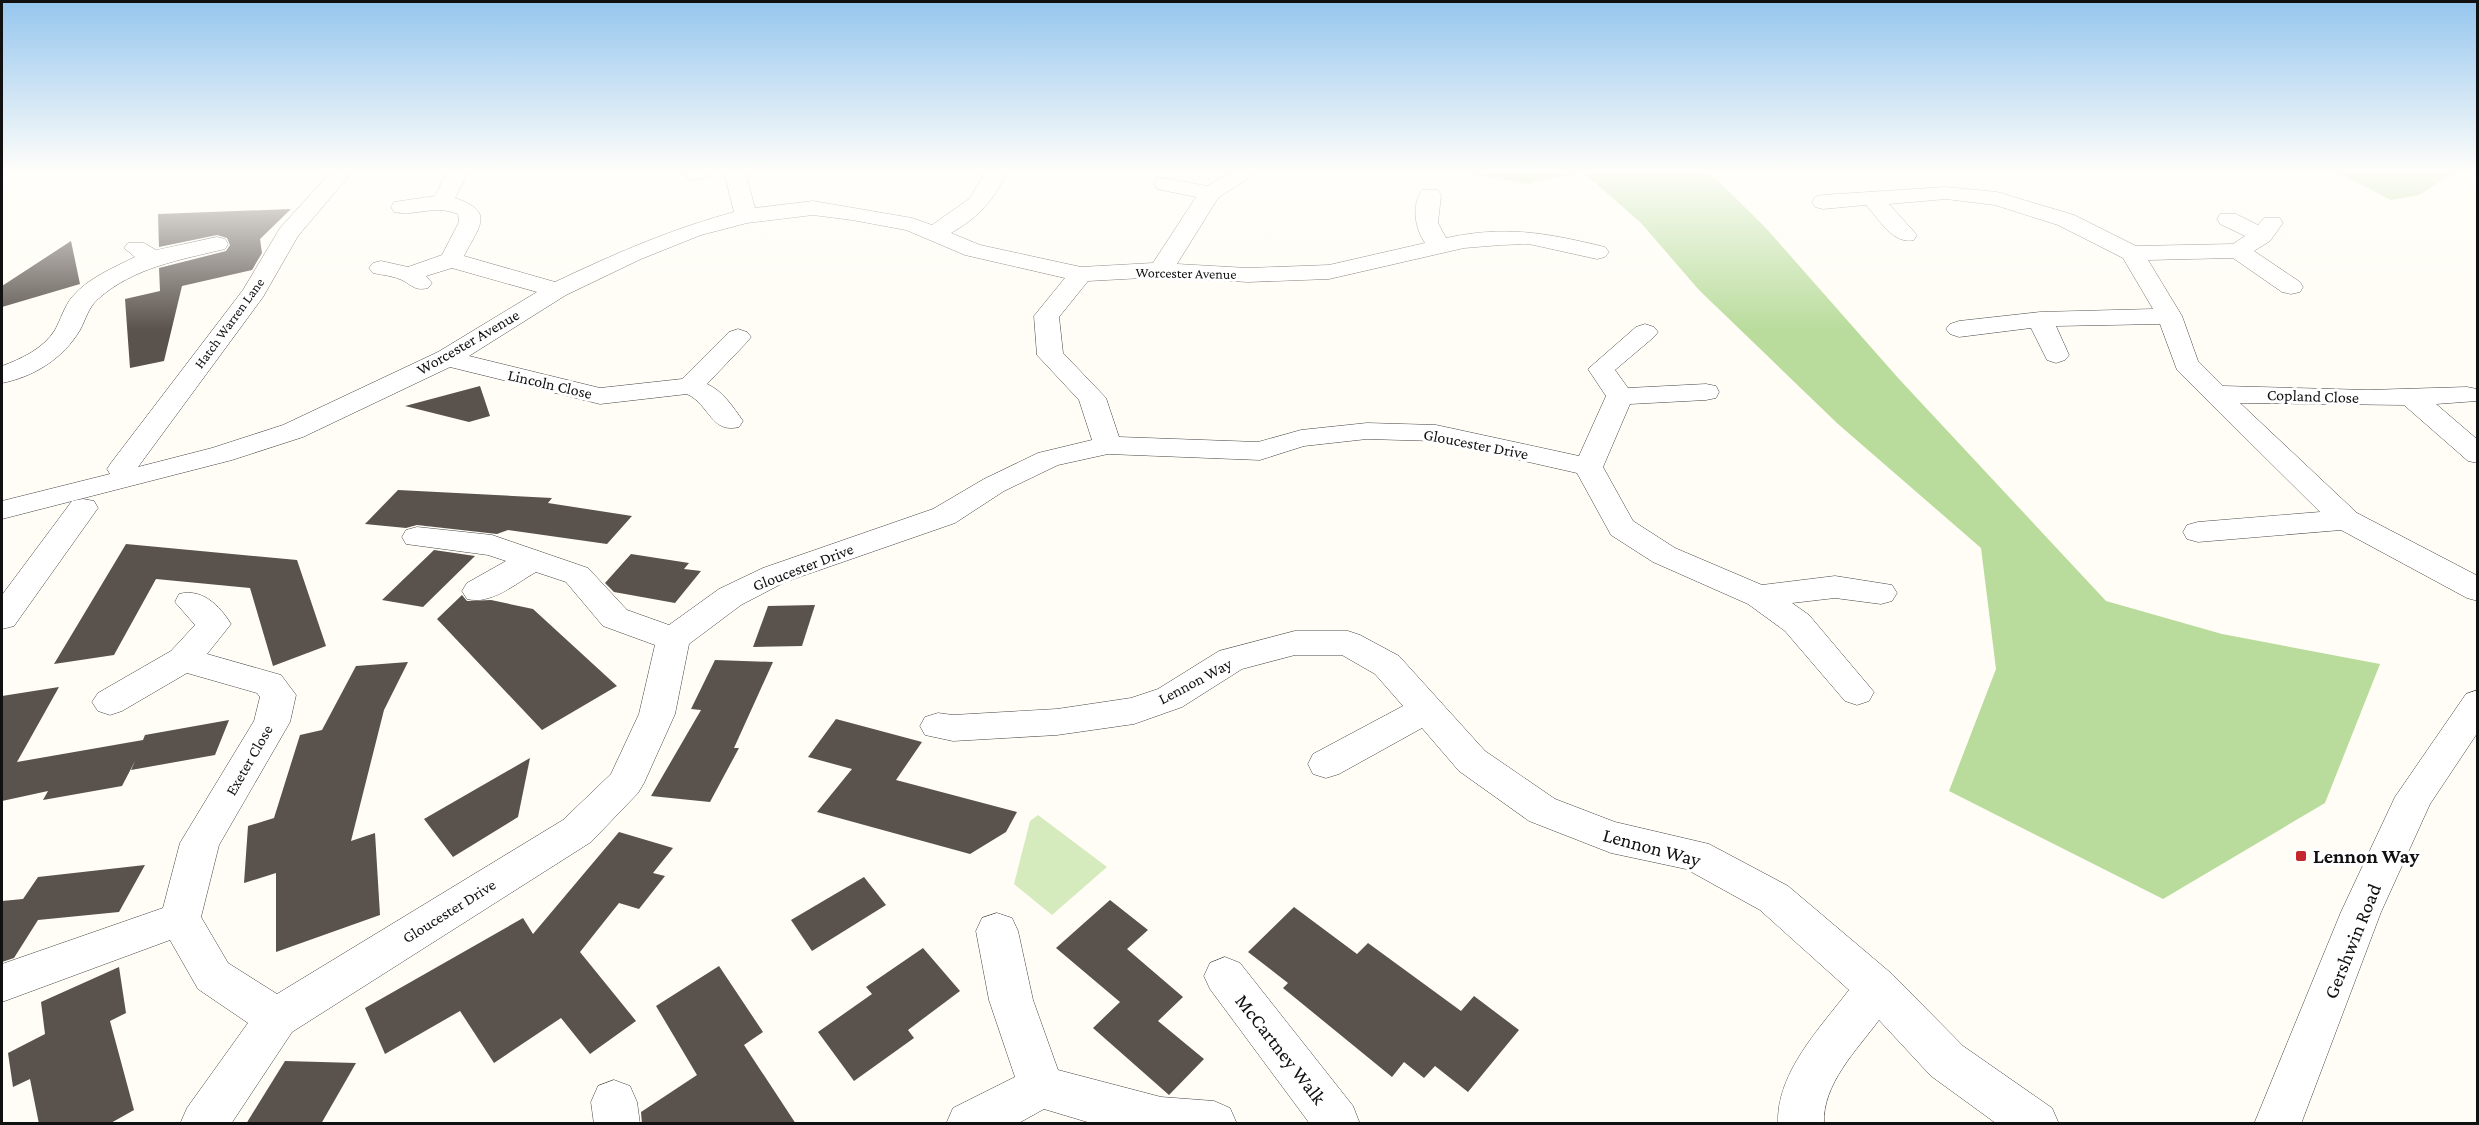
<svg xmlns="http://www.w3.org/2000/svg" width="2479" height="1125" viewBox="0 0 2479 1125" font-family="'Crimson Pro',serif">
<rect width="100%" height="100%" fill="#fffdf5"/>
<polygon fill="#d5ebbd" points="1038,815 1107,867 1052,915 1014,884 1030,821"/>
<g fill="#b9dc9c">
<polygon points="1462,172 1579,172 1528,184"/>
<polygon points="1583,172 1709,172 1765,227 1899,379 2106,601 2222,634 2380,664 2325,803 2163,899 1949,791 1996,669 1981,548 1838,424 1699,290 1641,223"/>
<polygon points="2337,172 2454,172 2419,195 2391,200"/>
</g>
<g fill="#5a524d">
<polygon points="291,209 260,239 262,253 252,270 182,286 164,361 130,368 125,299 160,291 159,268 226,251 230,245 227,238 217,235 159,247 158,214"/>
<polygon points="71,241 80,284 2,307 2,286"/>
<polygon points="480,386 490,416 469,422 405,406"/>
<polygon points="398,490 552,498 548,503 632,516 607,544 508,530 497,534 417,525 406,528 365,524"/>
<polygon points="126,544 297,560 326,646 273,666 250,588 156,579 114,655 54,664"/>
<polygon points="434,550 475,556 423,607 382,600"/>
<polygon points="631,554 689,563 684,569 701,571 675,603 614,592 605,583"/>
<polygon points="462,595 467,601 491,600 533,609 617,686 542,730 437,619"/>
<polygon points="815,605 802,646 753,647 768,606"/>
<polygon points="715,660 773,662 734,748 739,748 710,802 651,796 701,710 691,709"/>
<polygon points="408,662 384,710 351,841 375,833 380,915 276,952 276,873 244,883 248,826 274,818 300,735 322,730 356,666"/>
<polygon points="59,687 17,762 143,740 145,735 229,720 215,755 131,770 135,761 122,786 43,800 48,791 2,801 2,696"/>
<polygon points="836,719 922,742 896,780 1017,812 1006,832 970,854 817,812 852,769 808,757"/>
<polygon points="530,758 518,817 453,857 424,819"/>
<polygon points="619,832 673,848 653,873 665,876 639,909 619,903 580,952 636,1021 590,1054 561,1018 494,1063 460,1011 385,1054 365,1008 523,918 533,934"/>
<polygon points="145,865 119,912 38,920 14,958 2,962 2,901 23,899 38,877"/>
<polygon points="864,877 886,905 812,951 791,920"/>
<polygon points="1110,900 1148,930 1127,949 1183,997 1158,1021 1204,1059 1169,1095 1093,1028 1120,1002 1056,948"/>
<polygon points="1294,907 1357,954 1368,943 1461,1011 1474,996 1519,1030 1468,1092 1435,1066 1424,1078 1404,1062 1392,1077 1283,988 1288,983 1248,952"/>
<polygon points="923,948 960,991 908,1030 914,1038 854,1081 818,1032 872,994 866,987"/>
<polygon points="719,966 763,1032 744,1045 796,1124 642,1124 641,1112 697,1075 656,1006"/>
<polygon points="119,967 126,1013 110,1021 134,1110 109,1124 39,1124 30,1079 13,1087 8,1053 45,1034 41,1002"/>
<polygon points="285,1061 356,1063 321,1124 246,1124"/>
</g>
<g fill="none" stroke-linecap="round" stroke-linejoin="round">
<g stroke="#444" stroke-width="1">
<g id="street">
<path d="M447,172H468L455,198C496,212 479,226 464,256L555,282C614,254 671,229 734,212L724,172H745L755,208L813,201L912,218L932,225L969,199L986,172H1002L1005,176C993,202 976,219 951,233L980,245L1081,267L1153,263L1196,197L1157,189L1154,184L1157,179L1165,178L1207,186L1232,172H1251L1253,175L1218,198L1177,264L1248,268L1329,265L1425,243C1415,228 1411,206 1422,190H1438L1441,195L1438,223L1446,238C1506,225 1547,233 1605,247L1609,252L1605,257L1597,259L1529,244L1501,245L1464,248L1329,279L1248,282L1161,277L1088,281L1059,317L1063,353L1106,398L1119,437L1258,442L1301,430L1367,423L1436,425L1579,456L1606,396L1588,369L1636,327L1645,324L1654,327L1658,332L1654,337L1615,370L1628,388L1706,384L1716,386L1719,392L1716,398L1706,400L1630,404L1603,467L1633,521L1675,548L1762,585L1835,576L1892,585L1897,593L1892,601L1881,604L1835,598L1792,603L1809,615L1874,692L1869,701L1857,705L1845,701L1785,631L1748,604L1653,562L1611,535L1577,473L1436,441L1367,439L1304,446L1260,460L1108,454L1058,465L1004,491L955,523L785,582L741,605L689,644L675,714L644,783L638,793L591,842L292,1032L231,1124H180L187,1108L248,1023L198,989L170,940L2,1002V964L163,908L180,843L254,721L260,697L257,693L187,673L122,711L110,715L98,711L92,702L98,693L171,651L195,625L175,602L179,594C202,588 219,605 231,624L207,654L281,675L296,695L290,722L219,845L201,917L228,963L277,994L563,820L611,774L639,714L655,645L603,626L566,582L536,572C515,584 491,605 467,599L462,591L467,583L506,561L488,555L406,544L402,537L406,530L417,527L492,535L588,568L627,610L669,625L719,589L763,568L933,509L984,479L1038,453L1092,440L1079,400L1037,355L1034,316L1065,278L965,255L906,230L852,220L813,215L747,223L701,235L641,259L566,295L469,356L600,388L682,379L729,332L738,329L747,332L751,337L747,342L707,384C723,391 733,407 743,421L739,427C711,434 710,405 687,394L600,404L450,367L303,437L232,460L2,519V501L110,474L107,469L111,463L243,290L280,228L330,173H344L348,177L298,236L263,297L138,467L212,448L283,425L438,352L537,292L452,268L426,276L432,283L428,288C415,291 413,286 402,280C394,276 382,275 373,273L369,268L373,263L381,261L408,267L442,255L459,222L458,214C432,204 417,217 394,212L391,207L394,202L435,196Z"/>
<polygon points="685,172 714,172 711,176 694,180 687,178"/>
<path d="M1946,187L1997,192L2074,215L2136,246L2233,244L2245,236L2220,224L2217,219L2220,214H2236L2258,225L2264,218H2280L2283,223L2270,241L2254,251L2300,282L2303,287L2300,292L2291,294L2282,292L2233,258L2148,260L2182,316L2198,361L2223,386L2368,390L2467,387L2477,389V401L2436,404L2478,440V463L2468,461L2404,405L2240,403L2357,513L2478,576V601L2467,598L2341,530L2198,542L2187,539L2183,532L2187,525L2198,522L2320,512L2177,370L2160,324L2056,326L2069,355L2065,360L2056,363L2047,360L2031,328L1959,337L1950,334L1946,329L1950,324L1959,321L2040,312L2153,309L2123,258L2058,225L1995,205L1946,199L1889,204L1917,235L1914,240C1893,245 1879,219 1866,205L1823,209L1815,207L1812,202L1815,197L1823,195Z"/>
<path d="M217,237L225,239L228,244L225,249C180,260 134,267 98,299C88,308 86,319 80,330C63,359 33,377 2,383V366C21,359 43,349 55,330C61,319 64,307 72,297C88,278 113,268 135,257L124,248L128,243H144L156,250Z"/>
<polygon points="83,499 94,501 98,508 14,626 2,629 2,595 72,501"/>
<path d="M1295,631H1348L1360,635L1399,656L1485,751L1555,799L1615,822L1709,844L1788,886L1892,974L1963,1046L2052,1108L2059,1124H1997L1931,1076L1879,1020C1857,1050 1822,1084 1824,1124H1778C1776,1073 1820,1028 1849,990L1760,910L1686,869L1611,853L1529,821L1459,771L1422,728L1339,774L1326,778L1313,774L1308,764L1313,754L1403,706L1375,674L1342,655H1295L1242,669L1182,707L1134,724L1057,735L953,741L925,735L920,726L925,717L938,713L953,715L1057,709L1131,698L1158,689L1219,651Z"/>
<polygon points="2478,690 2478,732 2430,804 2381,912 2301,1124 2254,1124 2341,912 2395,797 2466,694"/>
<polygon points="997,913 1012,918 1018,931 1033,1000 1058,1070 1161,1097 1214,1101 1230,1108 1237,1124 1094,1124 1044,1109 1017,1124 946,1124 953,1108 1015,1077 989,1000 976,931 982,918"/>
<polygon points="1225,957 1240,963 1353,1106 1360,1124 1310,1124 1210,989 1204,976 1210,963"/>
<polygon points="614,1080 630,1086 637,1102 640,1124 594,1124 591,1102 598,1086"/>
</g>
</g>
<use href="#street" fill="#fff" fill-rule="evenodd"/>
</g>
<linearGradient id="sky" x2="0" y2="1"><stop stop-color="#95c6ee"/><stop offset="0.52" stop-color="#fffefa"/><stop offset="1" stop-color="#fffefa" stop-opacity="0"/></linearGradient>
<rect width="2479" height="330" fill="url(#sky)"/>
<rect fill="#c4262e" stroke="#fff" stroke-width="2" x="2295" y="850" width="12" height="12" rx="3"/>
<g text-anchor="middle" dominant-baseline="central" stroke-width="6" stroke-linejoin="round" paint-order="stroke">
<g font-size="14" fill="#111" stroke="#fff">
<text transform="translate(1186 273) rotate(1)">Worcester Avenue</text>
<text transform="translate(229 323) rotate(-54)">Hatch Warren Lane</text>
</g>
<g font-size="16" fill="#111" stroke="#fff">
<text transform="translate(468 342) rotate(-30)">Worcester Avenue</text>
<text transform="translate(550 384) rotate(13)">Lincoln Close</text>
<text transform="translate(2313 396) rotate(2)">Copland Close</text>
<text transform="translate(1476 444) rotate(11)">Gloucester Drive</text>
<text transform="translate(803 567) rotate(-21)">Gloucester Drive</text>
<text transform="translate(1195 681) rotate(-28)">Lennon Way</text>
<text transform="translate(249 760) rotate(-60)">Exeter Close</text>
<text transform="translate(449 911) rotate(-32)">Gloucester Drive</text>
</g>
<g font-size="20" fill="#111" stroke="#fff">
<text transform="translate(1652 847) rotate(15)">Lennon Way</text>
<text transform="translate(2352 941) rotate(-68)">Gershwin Road</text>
<text transform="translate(1281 1049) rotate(52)">McCartney Walk</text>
</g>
<g font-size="20" font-weight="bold" fill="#111" stroke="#fff" text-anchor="start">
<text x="2313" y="856">Lennon Way</text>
</g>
</g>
<rect width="2479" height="1125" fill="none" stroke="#111111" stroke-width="6"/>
</svg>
